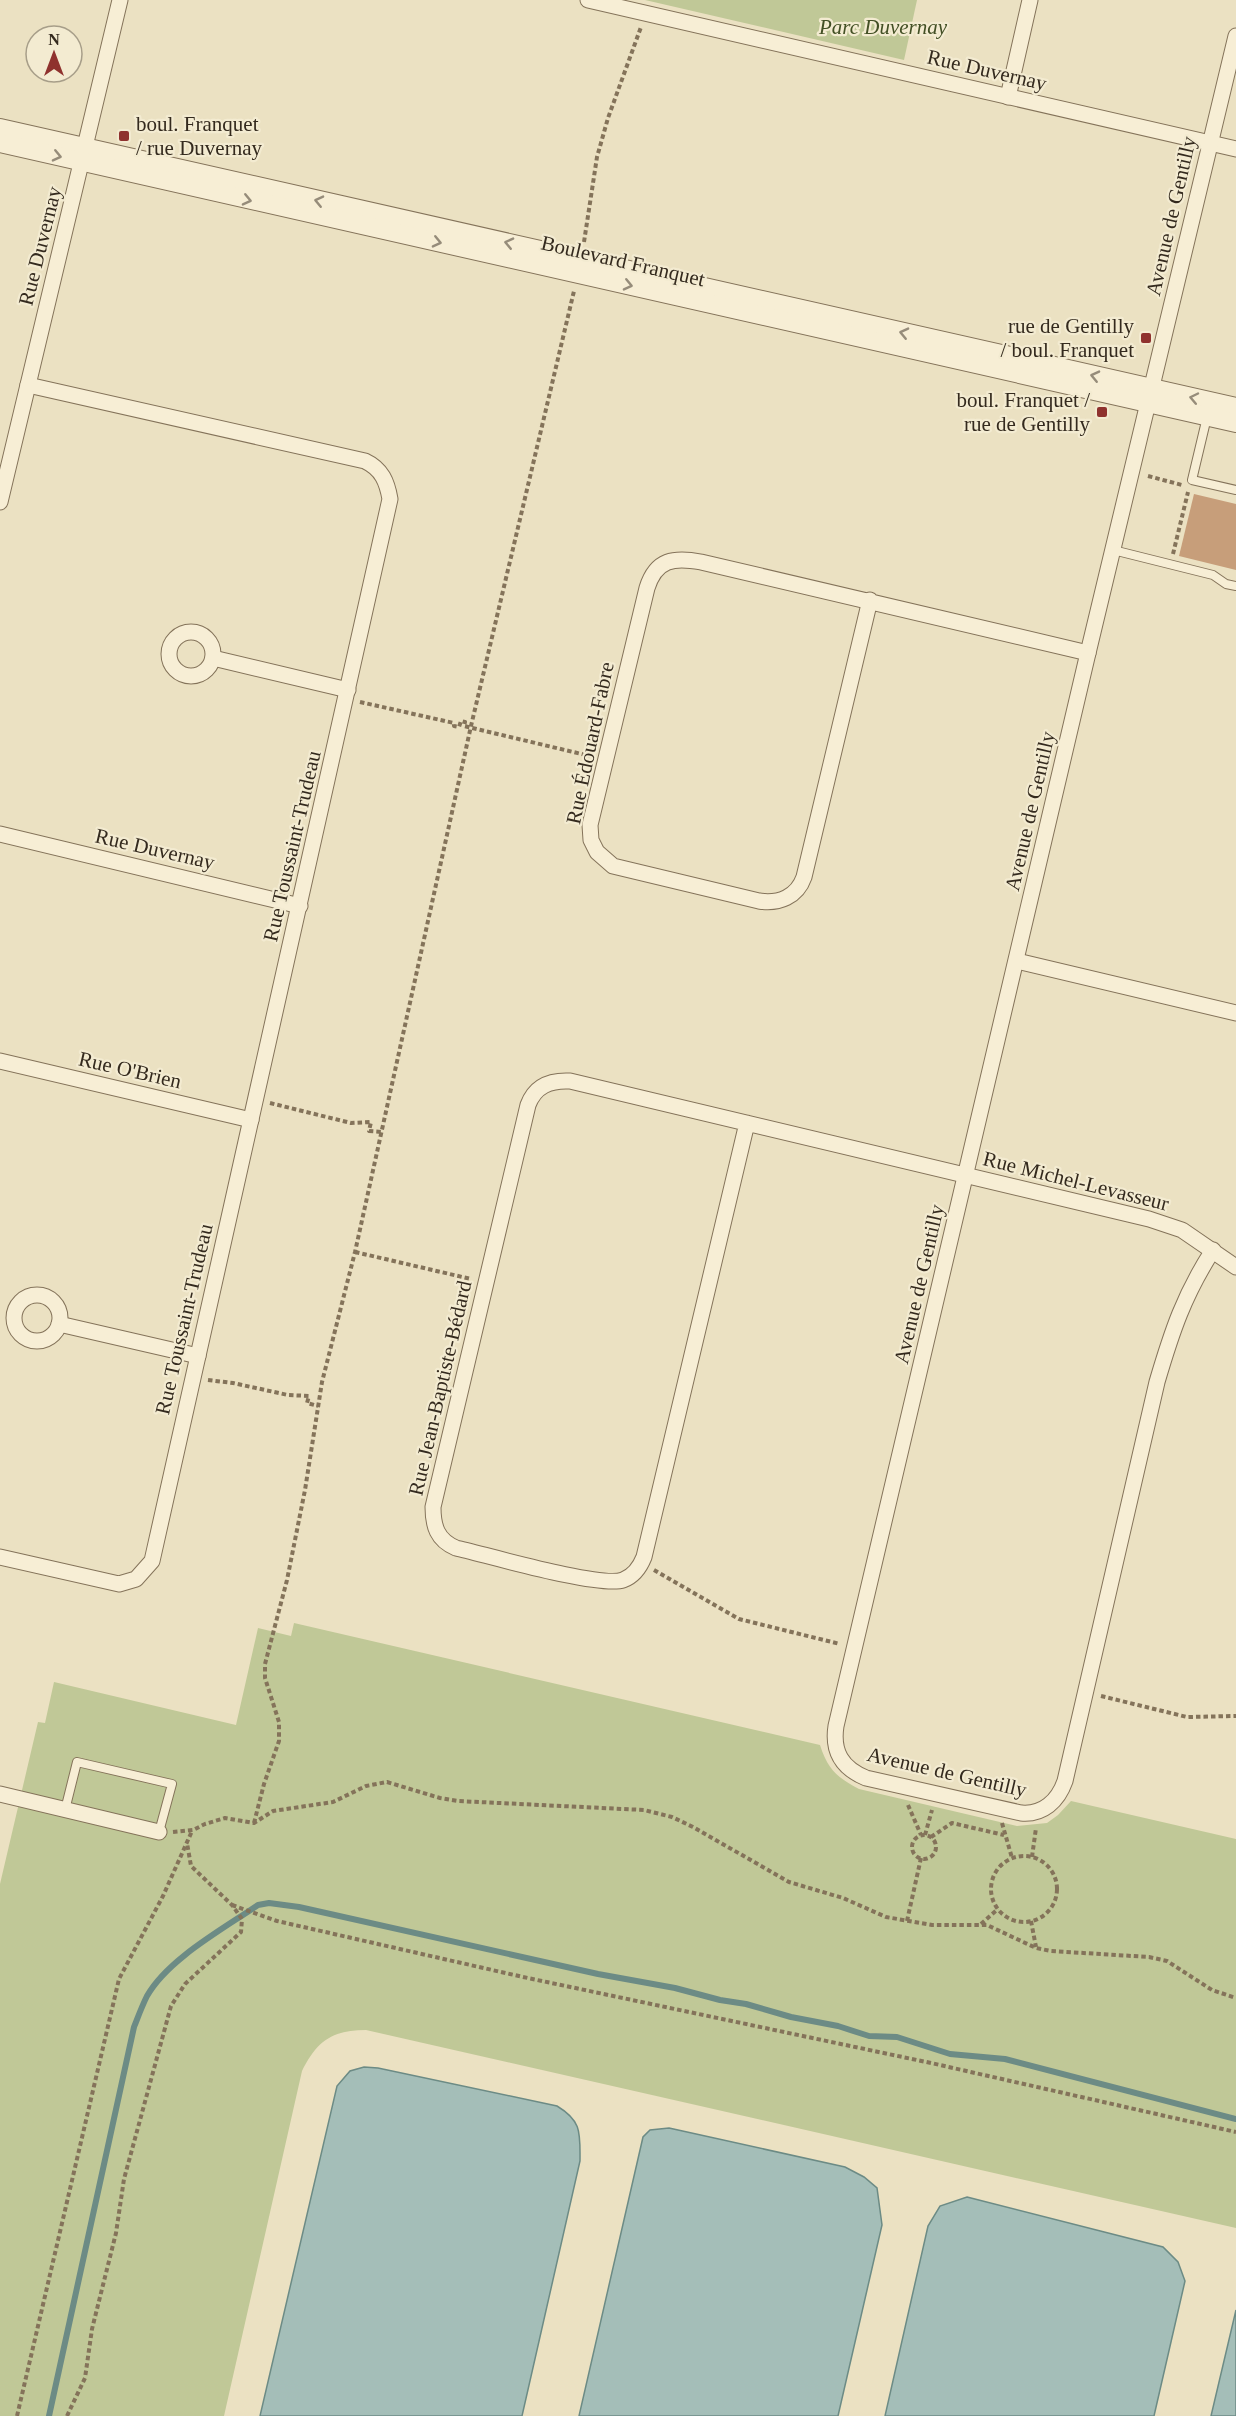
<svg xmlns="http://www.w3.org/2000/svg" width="1236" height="2416" viewBox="0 0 1236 2416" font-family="Georgia,serif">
<rect width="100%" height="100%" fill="#ebe1c2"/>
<g fill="#c0c897">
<polygon points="645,0 917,0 904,60"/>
<path d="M294,1623L820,1745C828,1770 837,1777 859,1789L1017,1826L1047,1823L1058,1815L1071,1801L1236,1839V2228L366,2030C332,2030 317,2041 302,2071L224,2416H0V1884L38,1722L45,1723L54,1682L236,1725L258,1628L291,1636Z"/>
</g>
<g fill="#a4beb8" stroke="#6c8b85" stroke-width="1.5">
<path d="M364,2067L378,2068L557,2106C582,2121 580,2133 580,2161L522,2416H260L337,2086L350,2071Z"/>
<polygon points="669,2128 845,2167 864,2177 877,2188 882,2225 838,2416 579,2416 643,2137 650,2130"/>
<polygon points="967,2197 1163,2247 1178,2262 1185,2281 1154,2416 885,2416 928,2226 940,2206"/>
<polygon points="1236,2310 1236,2416 1211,2416"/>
</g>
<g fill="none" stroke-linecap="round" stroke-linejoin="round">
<path stroke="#6c8b85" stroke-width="6" d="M49,2416L134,2027C138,2017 142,2006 147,1996C168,1959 223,1929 258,1905L269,1903L299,1907L598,1974L675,1988L720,2000L746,2004L791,2017L838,2026L869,2036L897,2037L950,2054L1005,2059L1236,2119"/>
</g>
<polygon fill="#c79e7a" points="1194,494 1236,504 1236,570 1179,556"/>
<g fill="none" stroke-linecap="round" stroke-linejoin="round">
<g stroke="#84735a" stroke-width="10">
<g id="service">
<polyline points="1207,417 1192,480 1236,490"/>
<polyline points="1113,550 1213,575 1226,584 1236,586"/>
<polyline points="65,1810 77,1762 172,1784 159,1832"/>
</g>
</g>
<g stroke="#84735a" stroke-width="17">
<g id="minor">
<polyline points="588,0 1236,149"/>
<polyline points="1008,97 1030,0"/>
<polyline points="0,502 120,0"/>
<path d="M870,600L804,877C797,897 779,904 759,901L613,866L597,852L591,840L590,825L647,588C656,559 674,557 701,562L1088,653"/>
<circle cx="191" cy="654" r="22"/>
<polyline points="213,658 348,690"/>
<polyline points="0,834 300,906"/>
<polyline points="1017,961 1236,1013"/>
<polyline points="0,1061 251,1120"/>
<path d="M747,1123L644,1557C640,1567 634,1576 623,1580C600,1588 487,1555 456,1548C437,1540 433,1526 433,1507L528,1105C535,1086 550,1080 570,1081L1149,1219L1182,1230L1236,1267"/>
<path d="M1213,1250C1184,1295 1172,1331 1157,1382L1065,1781C1058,1801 1043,1815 1021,1813L866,1778C842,1768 832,1752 836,1726L1088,653L1236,36"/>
<circle cx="37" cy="1318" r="23"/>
<polyline points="59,1324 198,1356"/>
<path d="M0,1557L119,1584L136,1579L152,1561L390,499C387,482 382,469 365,461L28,385"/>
<polyline points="0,1794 159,1832"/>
</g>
</g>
<g stroke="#84735a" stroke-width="20">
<g id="tertiary">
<polyline points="0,128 1236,407"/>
<polyline points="0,143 1236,423"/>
</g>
</g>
<g stroke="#84735a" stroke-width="4" stroke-dasharray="4.5 3" stroke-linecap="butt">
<polyline points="584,242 597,157 608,118 641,27"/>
<polyline points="1148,476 1182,485"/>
<polyline points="1173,554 1188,492"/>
<polyline points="360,702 454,723 454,726 459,727 461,721 465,722 464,726 590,756"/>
<polyline points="270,1103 351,1123 371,1122 369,1131 382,1132"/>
<polyline points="355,1252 471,1279"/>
<polyline points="208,1380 233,1383 288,1395 309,1396 307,1403 318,1406"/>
<polyline points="654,1570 739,1619 840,1644"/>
<polyline points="1101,1696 1187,1717 1236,1716"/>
<polyline points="908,1805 921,1835"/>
<polyline points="254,1823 264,1784 279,1741 279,1722 265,1678 265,1664 287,1580 305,1490 322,1382 355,1252 471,726 574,291"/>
<polyline points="1002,1823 1012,1858"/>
<polyline points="173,1832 193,1830 205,1824 225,1818 254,1823 273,1811 333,1802 366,1786 387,1782 440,1798 458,1801 644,1810 672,1817 693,1827 789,1882 843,1898 886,1917 932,1925 987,1925 1036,1948 1051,1951 1149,1957 1167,1961 1212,1990 1236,1998"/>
<polyline points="925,1835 932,1810"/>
<circle cx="924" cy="1847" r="12"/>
<polyline points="931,1837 952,1823 1004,1835"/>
<circle cx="1024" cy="1889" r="33"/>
<polyline points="1032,1857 1036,1828"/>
<polyline points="232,1905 277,1921 523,1977 931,2063 1236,2132"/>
<polyline points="907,1921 921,1858"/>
<polyline points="1031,1921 1036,1947"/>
<polyline points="981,1924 998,1909"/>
<polyline points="17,2416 119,1979 163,1896 192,1831"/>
<polyline points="67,2416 85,2378 92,2329 116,2233 124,2179 171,2006 185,1984 241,1932 242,1919 232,1905 191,1866 187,1843"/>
</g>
<use href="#service" stroke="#f7eed5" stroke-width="8"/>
<use href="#minor" stroke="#f7eed5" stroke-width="15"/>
<use href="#tertiary" stroke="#f7eed5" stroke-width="18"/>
</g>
<defs><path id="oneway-chevron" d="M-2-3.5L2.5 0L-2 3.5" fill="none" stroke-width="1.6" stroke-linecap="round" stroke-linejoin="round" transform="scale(1.5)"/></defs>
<g stroke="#968c7a">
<use href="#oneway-chevron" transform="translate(57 156) rotate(13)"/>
<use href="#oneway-chevron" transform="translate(247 200) rotate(13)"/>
<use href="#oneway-chevron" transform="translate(319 201) rotate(-167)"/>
<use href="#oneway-chevron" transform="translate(437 242) rotate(13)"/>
<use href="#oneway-chevron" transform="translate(509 243) rotate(-167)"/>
<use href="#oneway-chevron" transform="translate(628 285) rotate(13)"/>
<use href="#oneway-chevron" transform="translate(904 333) rotate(-167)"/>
<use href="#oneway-chevron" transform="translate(1095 376) rotate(-167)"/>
<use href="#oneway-chevron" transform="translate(1194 398) rotate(-168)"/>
</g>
<g fill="#8f322e" stroke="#f3ebd1" stroke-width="2">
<rect x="118" y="130" width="12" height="12" rx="3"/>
<rect x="1140" y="332" width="12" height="12" rx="3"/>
<rect x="1096" y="406" width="12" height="12" rx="3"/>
</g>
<g text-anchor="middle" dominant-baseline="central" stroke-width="4.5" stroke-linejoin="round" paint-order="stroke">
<g font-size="21" font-style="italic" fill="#435025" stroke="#f3ebd1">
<text x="883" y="27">Parc Duvernay</text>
</g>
<g font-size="21" fill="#342a1e" stroke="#f3ebd1">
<text transform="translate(987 70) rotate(13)">Rue Duvernay</text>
<text transform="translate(1171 216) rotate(-77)">Avenue de Gentilly</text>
<text transform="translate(40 246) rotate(-76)">Rue Duvernay</text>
<text transform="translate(623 261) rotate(13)">Boulevard Franquet</text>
<text transform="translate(590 743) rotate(-78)">Rue Édouard-Fabre</text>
<text transform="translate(1030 811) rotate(-77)">Avenue de Gentilly</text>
<text transform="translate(292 846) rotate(-77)">Rue Toussaint-Trudeau</text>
<text transform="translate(155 849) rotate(13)">Rue Duvernay</text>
<text transform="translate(130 1070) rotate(13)">Rue O'Brien</text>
<text transform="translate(1076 1181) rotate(14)">Rue Michel-Levasseur</text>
<text transform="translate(919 1284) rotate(-77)">Avenue de Gentilly</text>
<text transform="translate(184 1319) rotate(-77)">Rue Toussaint-Trudeau</text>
<text transform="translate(440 1388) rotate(-77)">Rue Jean-Baptiste-Bédard</text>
<text transform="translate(947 1772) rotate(13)">Avenue de Gentilly</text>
</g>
<g font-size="21" fill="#342a1e" stroke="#f3ebd1" text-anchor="end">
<text x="136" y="124" text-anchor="start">boul. Franquet<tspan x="136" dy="24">/ rue Duvernay</tspan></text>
<text x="1134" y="326">rue de Gentilly<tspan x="1134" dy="24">/ boul. Franquet</tspan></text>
<text x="1090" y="400">boul. Franquet /<tspan x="1090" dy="24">rue de Gentilly</tspan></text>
</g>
</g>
<g transform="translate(54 54)"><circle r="28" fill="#f3ebd1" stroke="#a79e89" stroke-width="1.5"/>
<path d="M0-4.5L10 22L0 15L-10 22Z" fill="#8f322e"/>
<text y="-9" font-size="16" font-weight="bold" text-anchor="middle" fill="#342a1e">N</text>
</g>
</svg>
